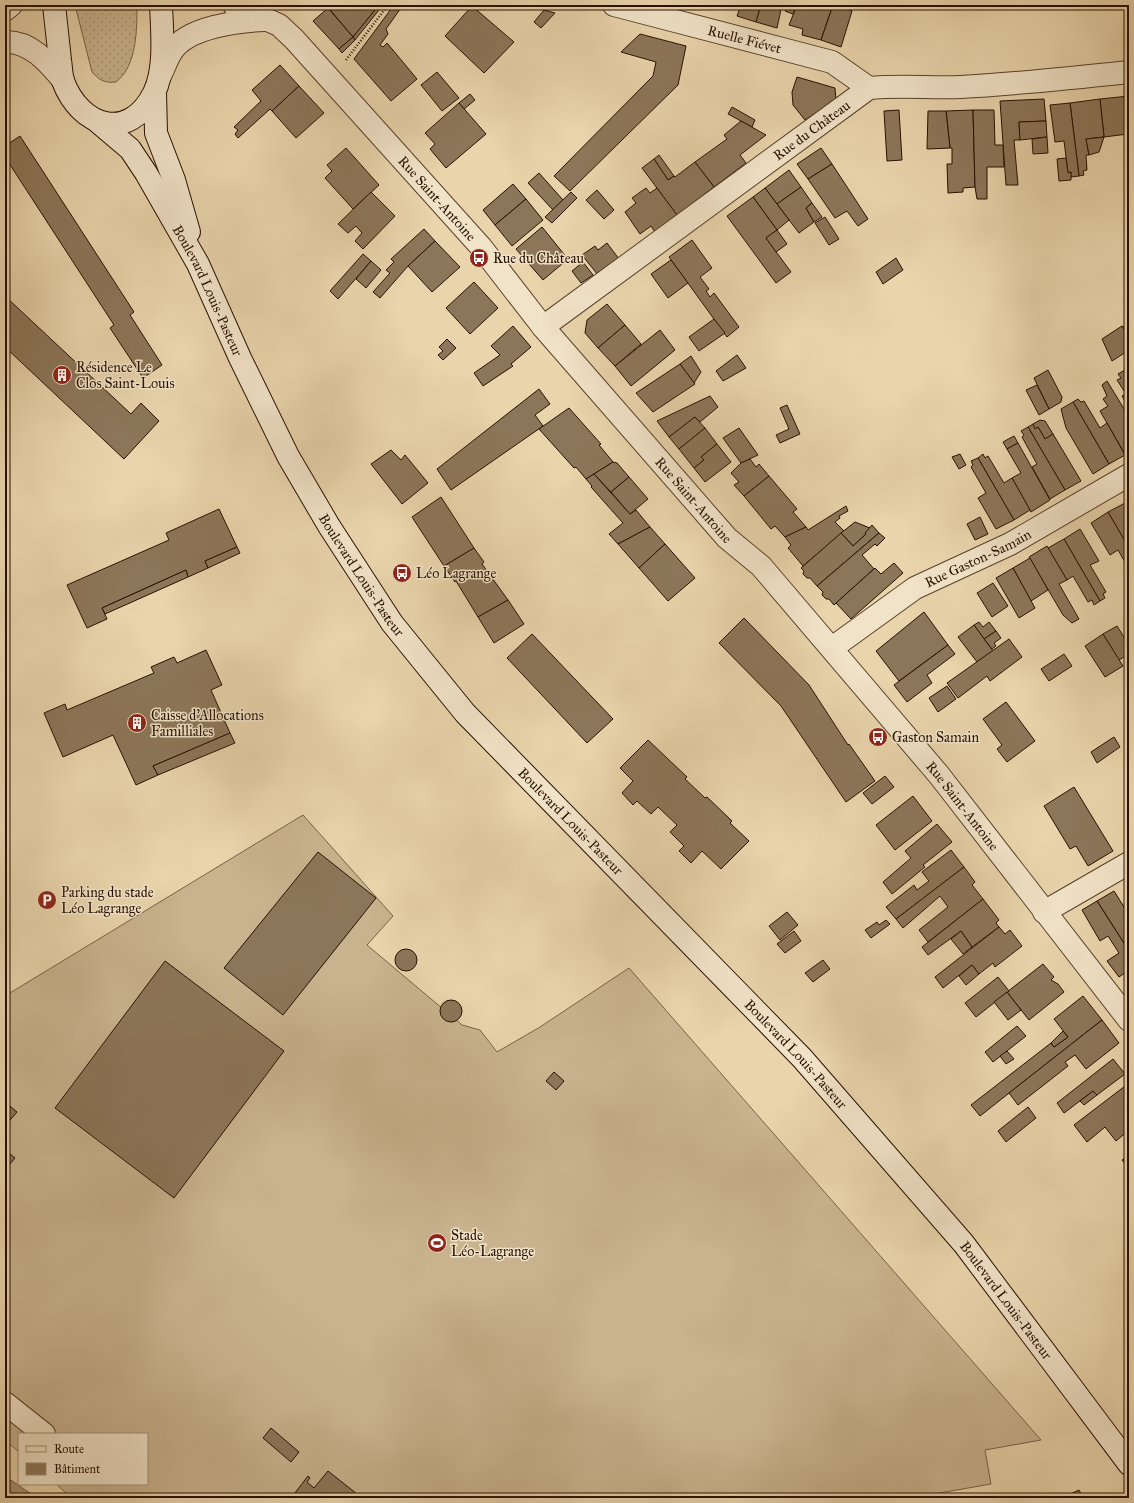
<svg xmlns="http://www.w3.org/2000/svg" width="1134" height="1503" viewBox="0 0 1134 1503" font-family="'IM FELL Great Primer',serif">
<defs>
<pattern id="grass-dots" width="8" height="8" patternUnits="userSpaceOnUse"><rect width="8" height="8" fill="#c8b38e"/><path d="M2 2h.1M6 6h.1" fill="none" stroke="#ac9979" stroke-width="1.8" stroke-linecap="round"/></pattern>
</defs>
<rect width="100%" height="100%" fill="#e9d4ab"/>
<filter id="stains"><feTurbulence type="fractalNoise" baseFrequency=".005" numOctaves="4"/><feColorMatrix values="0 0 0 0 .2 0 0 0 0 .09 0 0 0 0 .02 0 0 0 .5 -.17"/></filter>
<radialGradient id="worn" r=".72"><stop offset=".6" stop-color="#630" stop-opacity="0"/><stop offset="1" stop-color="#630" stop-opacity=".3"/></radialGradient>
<path fill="url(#grass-dots)" stroke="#786247" d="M75,5H137C137,29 137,66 116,82C105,83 100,81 92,72Z"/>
<polygon fill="#c8b38e" stroke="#786247" points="303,815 393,916 367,945 462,1025 480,1030 497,1052 540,1027 629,968 1041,1440 985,1450 991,1484 911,1498 72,1498 56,1484 147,1484 147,1434 19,1434 19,1452 5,1440 5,996"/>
<polygon fill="#a79171" stroke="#745d44" points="5,1476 37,1498 5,1498"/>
<g fill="#8c7659" stroke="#281000">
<polygon points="326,5 379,5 353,37"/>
<polygon points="379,5 383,5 355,40 353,37"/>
<polygon points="394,5 403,5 386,29 388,34 380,45 383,47 387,43 417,79 391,101 354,59"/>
<polygon points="741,5 761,5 756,22 737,16"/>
<polygon points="761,5 782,5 777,28 756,22"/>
<polygon points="788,5 797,5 793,14 785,11"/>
<polygon points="797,5 833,5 821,40 802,35 803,29 789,25"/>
<polygon points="833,5 844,5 843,7 852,11 841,47 821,40"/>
<polygon points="472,6 514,42 484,73 445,36"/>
<polygon points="328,8 353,37 339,49 313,21"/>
<polygon points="544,10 555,13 541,28 534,22"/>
<polygon points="640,34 686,46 678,85 570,191 554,176 653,76 656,62 621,52"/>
<polygon points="353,37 355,40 342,53 339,49"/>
<polygon points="280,65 299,86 272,111 270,109 238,138 235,134 238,130 234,127 261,101 252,90"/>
<polygon points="437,72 459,98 442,111 421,85"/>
<polygon points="797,77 835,88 836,100 805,120 793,105 792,92"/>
<polygon points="299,86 324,113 296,138 272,111"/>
<polygon points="470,94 475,100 464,109 459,103"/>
<polygon points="1129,96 1129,140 1128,134 1104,137 1100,99"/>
<polygon points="1044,99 1046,121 1019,122 1020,140 1014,140 1018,185 1006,185 1000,101"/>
<polygon points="1100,99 1104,137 1086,139 1089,155 1086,155 1087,170 1083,171 1084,175 1079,176 1070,103"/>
<polygon points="459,103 486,134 446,168 430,149 435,144 425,133"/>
<polygon points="1070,103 1079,176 1071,177 1071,172 1068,173 1064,141 1055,142 1050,105"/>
<polygon points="732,107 755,120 752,127 728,114"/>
<polygon points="899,110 902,160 887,161 884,111"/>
<polygon points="973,110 975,187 963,188 963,192 948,193 947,164 952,164 952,148 950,148 946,111"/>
<polygon points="973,110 994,110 995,145 1003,145 1004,167 987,167 987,199 977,199 975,187"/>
<polygon points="928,111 946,111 950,148 927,149"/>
<polygon points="741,121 766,135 740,155 746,163 714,187 695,162 727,139 724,135"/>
<polygon points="1046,121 1047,137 1020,140 1019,122"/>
<polygon points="20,136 134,312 130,315 162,365 143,378 110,328 114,325 5,157 5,146"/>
<polygon points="1047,137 1048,153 1033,154 1032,139"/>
<polygon points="1104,137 1099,152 1089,155 1086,139"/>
<polygon points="346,148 379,185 353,209 325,178 332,171 327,165"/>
<polygon points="821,148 832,164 808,179 797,164"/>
<polygon points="659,155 674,176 668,180 654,159"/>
<polygon points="1066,158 1068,173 1071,172 1071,180 1059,181 1057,159"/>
<polygon points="654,159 668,180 674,176 675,177 695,162 714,187 677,215 642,168"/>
<polygon points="832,164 868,219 858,226 847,211 835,218 808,179"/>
<polygon points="789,170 801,187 777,204 765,188"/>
<polygon points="539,173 563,200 553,210 528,183"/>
<polygon points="513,184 526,199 495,225 483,210"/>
<polygon points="801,187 812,203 806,208 814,222 799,233 777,204"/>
<polygon points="646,188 650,193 657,188 677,215 655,232 651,226 640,234 625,212 636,203 632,198"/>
<polygon points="765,188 789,220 777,230 753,197"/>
<polygon points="597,190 614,210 604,219 586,200"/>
<polygon points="371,192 395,216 363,249 355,241 362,233 356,226 348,233 338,224"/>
<polygon points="571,192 577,198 552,223 545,217"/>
<polygon points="753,197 777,230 766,238 791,272 776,283 727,216"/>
<polygon points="526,199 543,220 512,246 495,225"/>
<polygon points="812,203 822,217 814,222 806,208"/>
<polygon points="825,217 839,239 829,245 815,223"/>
<polygon points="542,227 568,259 543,280 516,249"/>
<polygon points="424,229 435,241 408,266 380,298 373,292 390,273 386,270 394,262 391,259"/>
<polygon points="777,230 787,244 776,252 766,238"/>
<polygon points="692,240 712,268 700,277 709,289 706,291 710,297 714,293 739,327 727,337 669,257"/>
<polygon points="435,241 460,267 432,292 408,266"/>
<polygon points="607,243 619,259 598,275 582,255 595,246 598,250"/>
<polygon points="363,254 371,261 338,299 330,291"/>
<polygon points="896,258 903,270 883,284 876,272"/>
<polygon points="671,260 688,283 668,298 651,274"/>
<polygon points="371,261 381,270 366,288 356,279"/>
<polygon points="583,262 593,275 581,283 572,271"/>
<polygon points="474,282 498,308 470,334 446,308"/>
<polygon points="5,296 131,414 141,403 159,421 124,459 5,347"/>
<polygon points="607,304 625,325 598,348 585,333 587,320"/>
<polygon points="714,319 725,333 699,351 689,337"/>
<polygon points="1129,324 1129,339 1122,327"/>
<polygon points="625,325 641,344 615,366 598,348"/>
<polygon points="513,326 531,347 511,364 513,366 483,386 474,373 500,355 491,346"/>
<polygon points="1122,326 1129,339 1129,350 1112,361 1102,339"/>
<polygon points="660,330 675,350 631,386 615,366"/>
<polygon points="447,339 456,348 443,360 438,355 443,351 439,347"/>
<polygon points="737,355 746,368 723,381 716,371"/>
<polygon points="691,356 701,372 694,383 680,364"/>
<polygon points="680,364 695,384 653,412 636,393"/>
<polygon points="1048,370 1062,397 1061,402 1049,409 1034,378"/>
<polygon points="1125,370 1129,378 1129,408 1122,396 1126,394 1117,380 1121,378 1118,374"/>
<polygon points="1107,381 1129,417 1129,455 1126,456 1100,411 1108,406 1103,399 1107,396 1102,385"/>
<polygon points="1037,385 1049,409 1039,415 1026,390"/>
<polygon points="539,389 550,404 535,415 543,426 451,490 437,469"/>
<polygon points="710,396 718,407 700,422 695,417 669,437 657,421"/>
<polygon points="1078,399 1081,402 1084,401 1100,428 1107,423 1125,455 1109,464 1073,402"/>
<polygon points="1073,402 1109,464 1093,474 1066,428 1061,409"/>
<polygon points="787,405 800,434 780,443 776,435 789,429 780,408"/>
<polygon points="569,408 601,444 599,445 613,462 586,479 576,467 574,468 539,429"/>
<polygon points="695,417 705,428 679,449 669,437"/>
<polygon points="1040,420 1045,421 1053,434 1045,439 1038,427 1035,429 1033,424"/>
<polygon points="1033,424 1035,429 1038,427 1045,439 1053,434 1081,481 1065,490 1028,427"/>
<polygon points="1028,427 1065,490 1050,499 1032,467 1037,464 1022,437 1024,435 1021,431"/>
<polygon points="705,428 717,444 701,457 704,460 694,468 679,449"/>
<polygon points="739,428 758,455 741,463 723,438"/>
<polygon points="1014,436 1018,443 1007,449 1003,442"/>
<polygon points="1018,443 1050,500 1031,512 1012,478 1021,473 1007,449"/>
<polygon points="717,444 731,462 705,482 694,468 704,460 701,457"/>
<polygon points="391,450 401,460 405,455 428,483 402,504 371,464"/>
<polygon points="960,454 966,465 959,469 952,457"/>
<polygon points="983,454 985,458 988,456 1004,483 1012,478 1030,510 1014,520 978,458"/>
<polygon points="978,458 1014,520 996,529 978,498 986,493 971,467 973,465 971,461"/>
<polygon points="750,459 756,467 759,464 769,476 744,496 734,485 739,482 731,473 741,463"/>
<polygon points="613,462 617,463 629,477 611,492 594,474"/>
<polygon points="594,474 630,514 636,510 650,527 618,544 609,534 623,523 591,487 592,486 586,479"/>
<polygon points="769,476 797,509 793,512 806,527 785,537 775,526 771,529 744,496"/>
<polygon points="629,477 648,499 630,514 611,492"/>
<polygon points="441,497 474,548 444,566 412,517"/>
<polygon points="1125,503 1129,510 1129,548 1108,512"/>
<polygon points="846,506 848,511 839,516 840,518 835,522 844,531 803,566 788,548 791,545 785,537 806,527 808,530"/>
<polygon points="219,509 237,547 205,561 208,568 188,577 186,570 102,608 107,619 87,628 67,585 169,540 166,533"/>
<polygon points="1108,512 1129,548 1129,569 1118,550 1110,555 1091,523"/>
<polygon points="980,517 988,534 975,540 967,524"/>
<polygon points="855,522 870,528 865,533 866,534 853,546 841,533"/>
<polygon points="872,525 879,533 817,586 810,578 807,578 803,574 804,571 801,568 841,533 853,546 866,534 865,533"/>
<polygon points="650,527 665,544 639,568 618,544"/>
<polygon points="1080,529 1099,561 1090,565 1106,592 1103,594 1105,598 1100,601 1064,539"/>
<polygon points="879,533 885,538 877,546 875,544 862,555 874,569 834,605 829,599 826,599 822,595 823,592 817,586"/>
<polygon points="1064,539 1100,601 1094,605 1092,600 1088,602 1073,576 1067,580 1048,548"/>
<polygon points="665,544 695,578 668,601 639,568"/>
<polygon points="1047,546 1067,580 1059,584 1079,619 1072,623 1063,615 1029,557"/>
<polygon points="237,547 240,553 208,568 205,561"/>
<polygon points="474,548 484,562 482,564 508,600 478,617 456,581 455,582 444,566"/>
<polygon points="1030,558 1048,590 1031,601 1013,568"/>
<polygon points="894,563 903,573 851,619 836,603 875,568 881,574"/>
<polygon points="1013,568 1035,608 1019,618 996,578"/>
<polygon points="186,570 188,577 105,614 102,608"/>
<polygon points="993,583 1008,606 992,617 977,593"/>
<polygon points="508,600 524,624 494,643 478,617"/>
<polygon points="924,612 948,645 899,681 876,651"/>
<polygon points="744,618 809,685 848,745 849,744 875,781 846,802 781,706 719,643"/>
<polygon points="979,622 983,627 989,622 996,631 984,639 974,625"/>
<polygon points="974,625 993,651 977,662 958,637"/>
<polygon points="1117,626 1129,645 1129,654 1119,660 1103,634"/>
<polygon points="996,631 1001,638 994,643 996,646 992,649 984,639"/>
<polygon points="532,634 613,719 587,743 507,658"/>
<polygon points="1103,634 1123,666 1105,677 1085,646"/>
<polygon points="1009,639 1022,657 990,681 987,676 958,698 947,683"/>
<polygon points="948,645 955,654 927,675 932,683 907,702 894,685"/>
<polygon points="206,650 222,685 211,690 230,733 153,766 158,775 136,785 113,735 63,757 44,713 65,704 67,710 154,673 151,667 174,657 177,663"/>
<polygon points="1064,654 1072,666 1049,681 1041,669"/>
<polygon points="947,686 956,699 938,712 929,698"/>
<polygon points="1006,702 1035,741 1007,762 997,749 1002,745 983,719"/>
<polygon points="230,733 235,743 158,775 153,766"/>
<polygon points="1114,737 1120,747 1097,763 1091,752"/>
<polygon points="648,740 687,777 685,779 705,798 707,797 732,821 730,823 749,841 721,869 702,851 691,863 679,851 684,846 670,832 677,825 658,807 651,814 637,801 633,805 622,793 633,781 620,768"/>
<polygon points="885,776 894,787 872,804 863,793"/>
<polygon points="1074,787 1113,851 1088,866 1076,846 1070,849 1044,806"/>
<polygon points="913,796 932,821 895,850 876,825"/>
<polygon points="937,824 952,842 923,865 925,867 892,894 883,882 911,858 905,851"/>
<polygon points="951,850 964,867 896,919 886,907 914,885 917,890 929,881 922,872"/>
<polygon points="318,852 376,898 283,1015 224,968"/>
<polygon points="964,867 975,882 972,885 983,899 928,942 919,930 948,907 940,896 903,928 896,919"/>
<polygon points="1114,891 1129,915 1129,951 1097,901"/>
<polygon points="983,899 999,920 996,923 999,927 972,947 961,931 928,955 922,947"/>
<polygon points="1097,901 1129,951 1129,970 1119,977 1107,961 1119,953 1108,936 1100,941 1082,910"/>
<polygon points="787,912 798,925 780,940 769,926"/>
<polygon points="886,920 890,924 871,938 865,930 877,922 879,925"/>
<polygon points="999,927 1005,934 1010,930 1022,946 995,967 993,963 979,974 972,965 943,988 935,977"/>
<polygon points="794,931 801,941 785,953 777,944"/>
<polygon points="961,931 972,947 963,954 951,939"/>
<circle cx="406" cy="960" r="11"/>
<polygon points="823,960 830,969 813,982 805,973"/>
<polygon points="165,961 284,1051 174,1198 55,1108"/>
<polygon points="1043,964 1054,977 1051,980 1058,984 1064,992 1029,1020 1007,992"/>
<polygon points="972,965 979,974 966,985 959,976"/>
<polygon points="998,977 1009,991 976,1017 965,1003"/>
<polygon points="1007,992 1021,1010 1008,1020 994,1002"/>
<polygon points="1083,996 1102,1020 980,1116 971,1105 1051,1043 1054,1047 1068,1037 1054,1019"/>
<circle cx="451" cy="1011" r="11"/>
<polygon points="1102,1020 1119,1043 1086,1069 1075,1055 1065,1062 1068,1066 1018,1105 1009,1093"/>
<polygon points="1017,1026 1026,1036 993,1062 985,1052"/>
<polygon points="1063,1031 1068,1037 1054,1047 1051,1043"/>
<polygon points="1007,1051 1014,1059 1006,1064 1000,1056"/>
<polygon points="1113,1059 1125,1074 1097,1095 1093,1091 1064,1113 1057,1103"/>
<polygon points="554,1072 564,1081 556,1090 546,1081"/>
<polygon points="1129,1083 1129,1130 1116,1141 1105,1127 1087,1142 1074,1125"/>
<polygon points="1093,1091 1097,1095 1084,1105 1080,1101"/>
<polygon points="5,1102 17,1112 5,1126"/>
<polygon points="1028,1107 1036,1118 1006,1142 998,1131"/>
<polygon points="5,1150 15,1158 5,1170"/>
<polygon points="1129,1155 1129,1168 1122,1160"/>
<polygon points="271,1428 299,1452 291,1462 263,1438"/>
<polygon points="328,1471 362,1498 291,1498 308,1476 310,1478 307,1482 314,1488"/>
<polygon points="1079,1490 1083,1498 1062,1498"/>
</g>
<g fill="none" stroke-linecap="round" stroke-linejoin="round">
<g stroke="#58412b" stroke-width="24">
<g id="minor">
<path id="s1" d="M234,5L279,25L294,39L481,247L543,327L727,538L761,566L939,775L1129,1020"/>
<path id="s2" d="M614,5L832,62L869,88"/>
<polyline points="5,10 11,5"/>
<path d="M5,42C30,41 48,62 63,80"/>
<path d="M160,76C164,68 167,59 172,51C188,27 238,21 264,20"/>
<path id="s3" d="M543,327L869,88C899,85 929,88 960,87C1016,84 1073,78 1129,72"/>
<path id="s4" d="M832,648L915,588L1010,544L1129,475"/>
<polyline points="1044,912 1129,863"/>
<polyline points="5,1403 44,1434"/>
</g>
</g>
<g stroke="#281000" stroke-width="24">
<g id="secondary">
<path d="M54,5C56,23 58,41 60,60C61,66 61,74 63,81C80,127 129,143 154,93C166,69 162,31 161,5"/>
<polyline points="155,92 156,133 174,180 189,232"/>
<path id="s5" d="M97,121L130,149L146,173L198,264L240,358L288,456L329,526L392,623L465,713L802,1058L964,1244L1129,1464"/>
</g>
</g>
<polyline stroke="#281000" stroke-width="2.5" stroke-dasharray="1 2" stroke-linecap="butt" points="346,60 388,5"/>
<use href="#minor" stroke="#f1e3c8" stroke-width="22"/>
<use href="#secondary" stroke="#f1e3c8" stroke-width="22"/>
</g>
<defs>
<g id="bus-disc" transform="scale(1)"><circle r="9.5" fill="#8f2418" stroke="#f1e3c8"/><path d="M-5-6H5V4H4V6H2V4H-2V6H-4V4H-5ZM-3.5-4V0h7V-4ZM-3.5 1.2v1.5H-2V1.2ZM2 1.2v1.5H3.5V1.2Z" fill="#fff"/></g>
<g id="building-disc" transform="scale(1)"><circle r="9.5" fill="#8f2418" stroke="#f1e3c8"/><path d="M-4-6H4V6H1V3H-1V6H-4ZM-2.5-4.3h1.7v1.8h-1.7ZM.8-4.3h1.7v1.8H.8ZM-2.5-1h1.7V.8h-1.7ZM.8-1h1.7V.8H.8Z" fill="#fff"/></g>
<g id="parking-disc" transform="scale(1)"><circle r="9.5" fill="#8f2418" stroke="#f1e3c8"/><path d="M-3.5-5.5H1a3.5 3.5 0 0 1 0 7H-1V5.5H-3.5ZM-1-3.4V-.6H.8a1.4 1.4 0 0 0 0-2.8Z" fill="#fff"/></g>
<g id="stadium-disc" transform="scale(1)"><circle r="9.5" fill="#8f2418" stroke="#f1e3c8"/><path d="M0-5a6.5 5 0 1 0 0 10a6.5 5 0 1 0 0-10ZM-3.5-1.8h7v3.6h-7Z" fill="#fff"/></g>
</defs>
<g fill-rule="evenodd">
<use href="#bus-disc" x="479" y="258"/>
<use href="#building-disc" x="62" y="375"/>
<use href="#bus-disc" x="402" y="573"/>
<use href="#building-disc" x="137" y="723"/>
<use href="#bus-disc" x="878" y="737"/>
<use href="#parking-disc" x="47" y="900"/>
<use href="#stadium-disc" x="437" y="1243"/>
</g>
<g text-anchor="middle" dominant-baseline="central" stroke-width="3" stroke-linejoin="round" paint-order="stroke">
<g font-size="14" fill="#281000" stroke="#f1e3c8">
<text stroke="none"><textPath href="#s2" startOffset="135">Ruelle Fiévet</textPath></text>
<text stroke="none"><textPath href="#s3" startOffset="333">Rue du Château</textPath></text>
<text stroke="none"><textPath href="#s1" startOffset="284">Rue Saint-Antoine</textPath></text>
<text stroke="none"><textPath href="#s5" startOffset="205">Boulevard Louis-Pasteur</textPath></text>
<text stroke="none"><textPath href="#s1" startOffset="680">Rue Saint-Antoine</textPath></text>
<text stroke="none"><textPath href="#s4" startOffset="172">Rue Gaston-Samain</textPath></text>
<text stroke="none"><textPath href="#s5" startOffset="529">Boulevard Louis-Pasteur</textPath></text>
<text stroke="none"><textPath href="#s1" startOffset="1088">Rue Saint-Antoine</textPath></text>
<text stroke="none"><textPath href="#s5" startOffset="853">Boulevard Louis-Pasteur</textPath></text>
<text stroke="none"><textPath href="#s5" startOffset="1177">Boulevard Louis-Pasteur</textPath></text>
<text stroke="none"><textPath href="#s5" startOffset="1501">Boulevard Louis-Pasteur</textPath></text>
</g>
<g font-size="14" fill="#281000" stroke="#f1e3c8" text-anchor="start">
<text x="493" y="258">Rue du Château</text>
<text x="76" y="367">Résidence Le<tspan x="76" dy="16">Clos Saint-Louis</tspan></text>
<text x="416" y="573">Léo Lagrange</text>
<text x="151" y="715">Caisse d'Allocations<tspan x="151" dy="16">Familliales</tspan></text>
<text x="892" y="737">Gaston Samain</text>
<text x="61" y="892">Parking du stade<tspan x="61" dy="16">Léo Lagrange</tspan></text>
<text x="451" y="1235">Stade<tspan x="451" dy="16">Léo-Lagrange</tspan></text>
</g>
</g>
<rect width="1134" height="1503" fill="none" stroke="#e9d4ab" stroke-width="20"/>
<rect x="6" y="6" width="1122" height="1491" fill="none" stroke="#281000" stroke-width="2"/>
<rect x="10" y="10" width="1114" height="1483" fill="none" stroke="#281000"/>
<rect x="18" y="1433" width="130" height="52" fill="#f1e3c8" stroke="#a18f78"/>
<rect x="26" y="1446" width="20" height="6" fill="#f1e3c8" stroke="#a18f78"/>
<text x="54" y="1453" font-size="12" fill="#281000">Route</text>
<rect x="26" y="1463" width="20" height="12" fill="#8c7659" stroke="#a18f78"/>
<text x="54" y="1473" font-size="12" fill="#281000">Bâtiment</text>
<rect width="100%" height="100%" filter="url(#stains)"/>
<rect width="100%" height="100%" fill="url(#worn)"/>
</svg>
